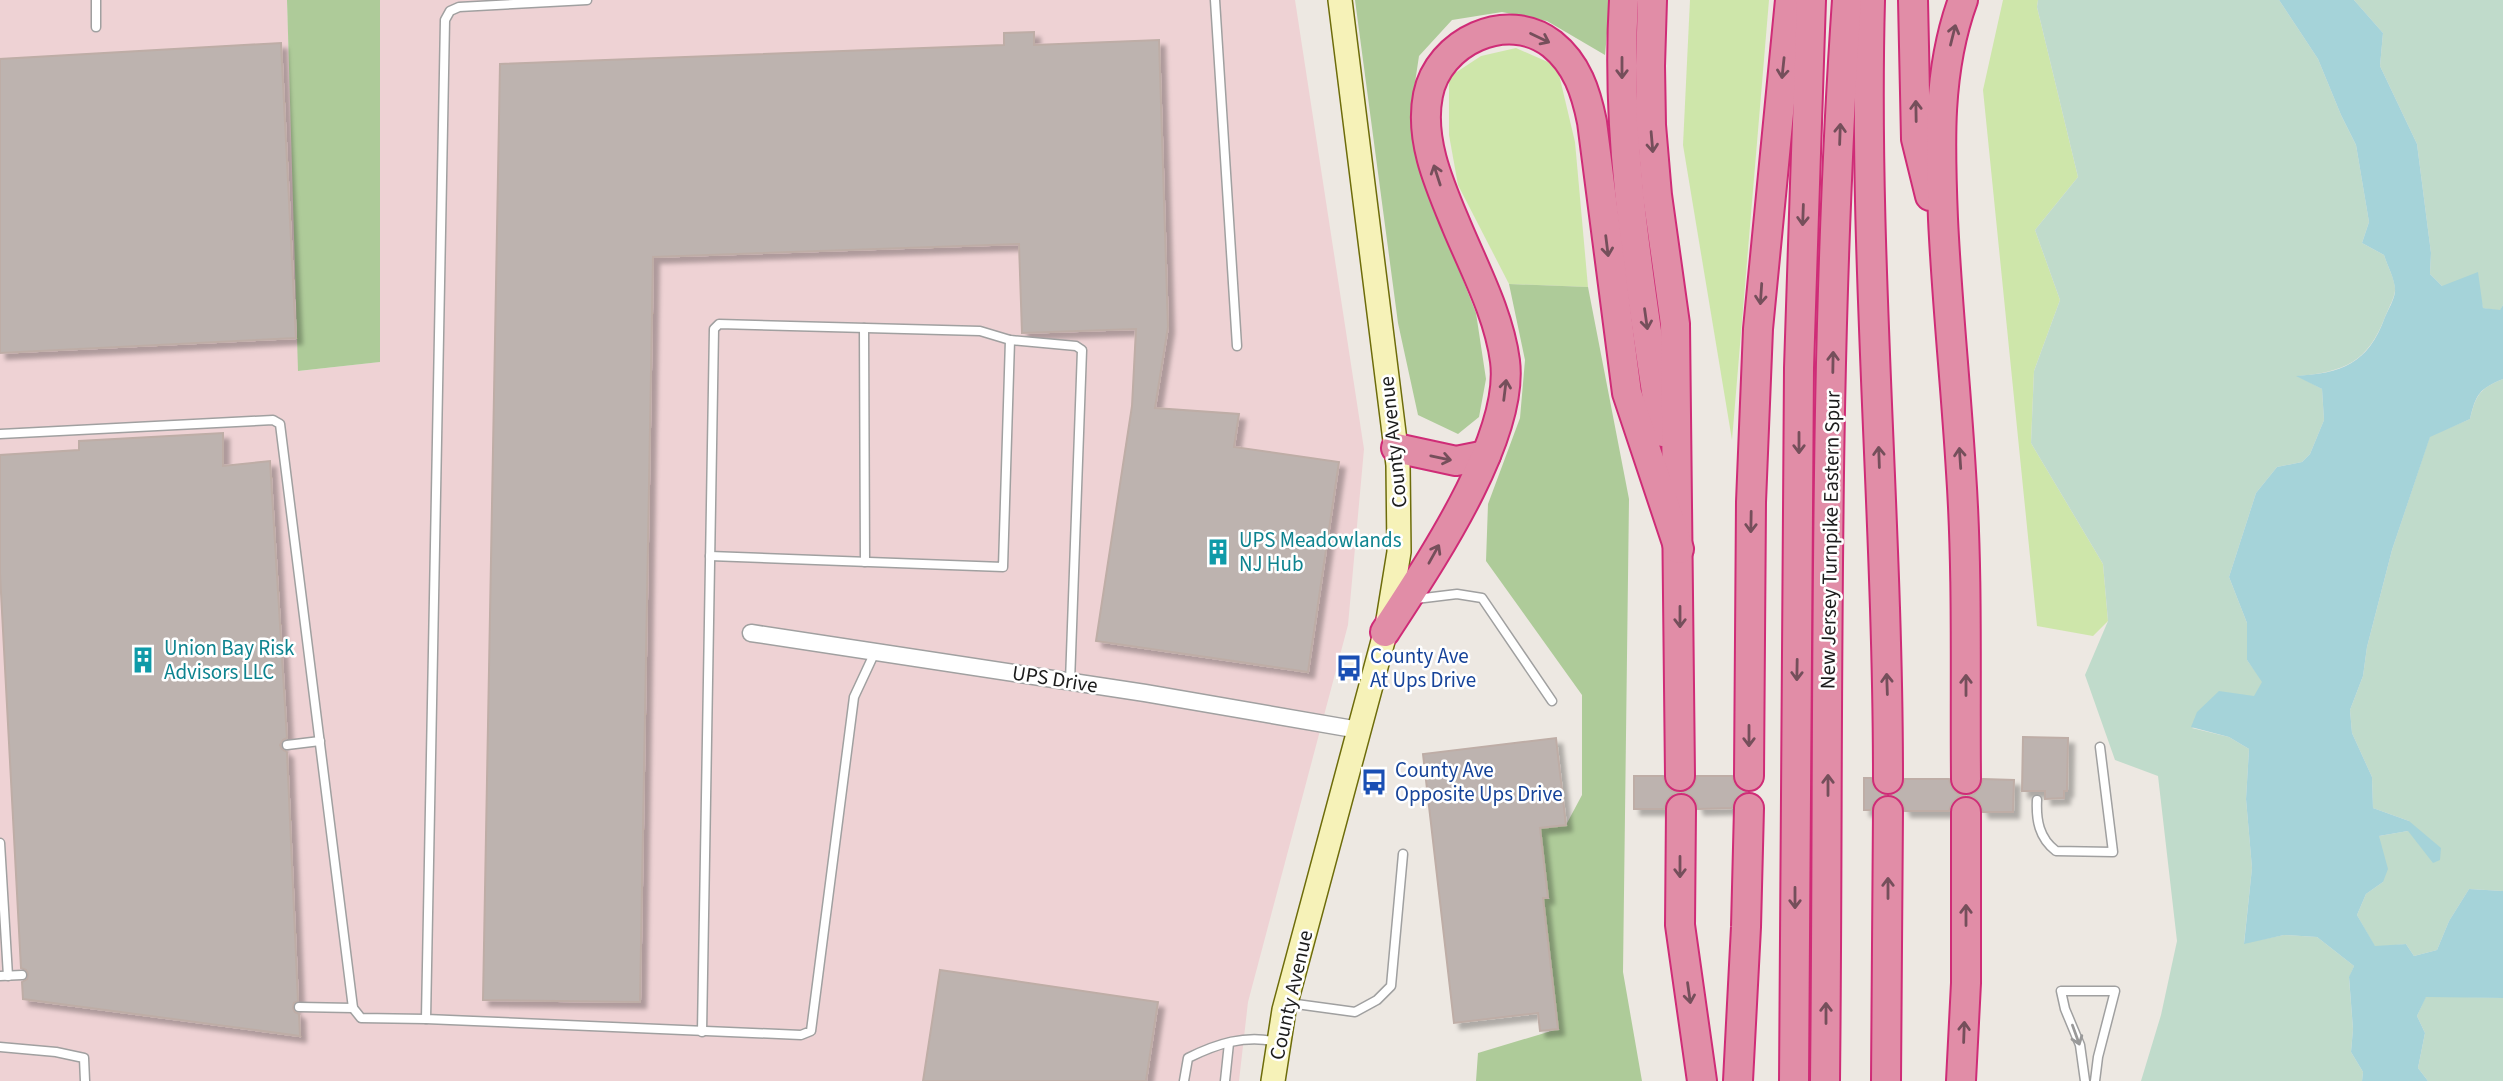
<svg xmlns="http://www.w3.org/2000/svg" width="2503" height="1081" viewBox="0 0 2503 1081" font-family="'Source Sans 3',sans-serif">
<defs>
<filter id="shadow"><feDropShadow dx="6" dy="6" stdDeviation="2" flood-color="#0004"/></filter>
</defs>
<rect width="100%" height="100%" fill="#ede8e2"/>
<polygon fill="#eed2d4" points="0,0 287,0 299,371 380,362 380,0 1295,0 1364,449 1348,625 1248,1002 1239,1081 0,1081"/>
<g fill="#cee6aa">
<polygon points="1690,0 1769,0 1732,440 1683,145"/>
<polygon points="2003,0 2038,0 2037,7 2078,177 2035,230 2060,300 2034,371 2031,443 2103,564 2108,621 2093,636 2037,626 1983,90"/>
<polygon points="1516,48 1557,66 1575,142 1588,287 1509,284 1458,185 1449,135 1449,77 1481,56"/>
</g>
<g fill="#aecb99">
<polygon points="287,0 380,0 380,362 298,371"/>
<polygon points="1355,0 1610,0 1605,55 1547,21 1502,12 1452,20 1419,56 1411,109 1417,150 1425,184 1476,313 1486,379 1479,417 1458,434 1418,415 1398,323"/>
<polygon points="1509,284 1588,287 1629,499 1623,972 1642,1081 1476,1081 1478,1053 1558,1029 1543,898 1548,897 1540,828 1566,825 1582,795 1582,695 1486,561 1488,504 1520,418 1525,360"/>
</g>
<g fill="#c0dbcb">
<path d="M2038,0H2279L2318,59L2341,115L2356,145L2369,222L2362,243L2384,255C2387,265 2396,281 2395,291C2394,299 2388,309 2385,317C2368,362 2344,372 2298,376L2322,389L2324,420L2310,454L2302,462L2277,467L2256,493L2229,577L2247,623V660L2263,682L2255,696L2192,728L2229,737L2249,749L2246,799L2252,868L2244,943L2284,935L2317,937L2354,966L2349,978L2353,1029L2351,1052L2363,1072L2362,1081H2141L2161,1015L2177,941L2158,776L2115,760L2085,675L2108,621L2103,564L2031,443L2034,371L2060,300L2035,230L2078,177L2037,7Z"/>
<polygon points="2354,0 2503,0 2503,305 2500,311 2483,308 2479,292 2442,286 2430,274 2431,253 2417,144 2380,66 2383,33"/>
<path d="M2503,379V891L2469,889L2449,921L2437,950L2414,956L2406,944L2375,947L2357,915L2366,894L2383,882L2379,836L2408,831L2409,821L2373,808L2372,777L2352,733L2350,710L2363,676L2367,647L2392,550L2430,436L2470,419C2476,395 2479,389 2503,379Z"/>
<polygon points="2426,996 2503,998 2503,1081 2428,1081 2418,1068 2425,1033 2417,1016"/>
</g>
<path fill="#a5d3d9" d="M2279,0H2354L2383,33L2380,66L2417,144L2431,253L2430,274L2442,286L2478,272L2483,308L2500,310L2503,305V379C2479,389 2476,394 2470,419L2430,437L2392,550L2367,647L2363,676L2350,710L2352,733L2372,777L2373,808L2409,821L2441,848L2440,860L2433,863L2408,831L2379,836L2388,869L2383,882L2366,894L2357,915L2375,946L2406,944L2414,956L2437,950L2449,921L2469,889L2503,891V998L2426,997L2417,1016L2425,1033L2418,1068L2428,1081H2362L2363,1072L2351,1052L2353,1029L2349,977L2354,966L2317,937L2284,935L2244,944L2252,868L2246,799L2249,749L2229,737L2191,727L2197,712L2219,691L2254,696L2262,682L2247,660V623L2229,577L2256,493L2277,467L2302,462L2310,454L2324,420L2322,389L2296,376C2342,373 2368,364 2385,317C2388,310 2394,300 2395,292C2396,281 2387,265 2384,255L2362,243L2369,222L2356,145L2341,115L2318,59Z"/>
<g fill="#bdb3af" stroke="#beada6" stroke-width="2" filter="url(#shadow)">
<polygon points="1034,32 1034,45 1159,40 1168,327 1155,408 1239,414 1234,447 1339,462 1308,672 1096,641 1132,406 1136,329 1022,333 1019,244 653,257 640,1002 483,1000 500,64 1004,45 1004,33"/>
<polygon points="281,43 296,338 0,353 0,59"/>
<polygon points="223,433 223,466 270,461 287,738 283,740 280,745 282,749 287,752 298,1001 294,1003 293,1008 295,1012 299,1014 300,1036 23,999 22,982 27,979 28,974 26,970 21,968 0,574 0,455 79,450 79,441"/>
<polygon points="2023,737 2068,738 2067,791 2064,791 2064,798 2045,799 2045,791 2022,791"/>
<polygon points="1556,738 1566,825 1540,828 1548,898 1543,898 1558,1029 1540,1031 1538,1013 1454,1023 1423,754"/>
<polygon points="1634,776 1663,776 1666,785 1672,791 1680,793 1672,795 1667,800 1664,809 1634,809"/>
<polygon points="1697,776 1732,776 1735,785 1746,792 1735,799 1732,808 1698,809 1696,801 1690,795 1681,792 1689,790 1694,785"/>
<polygon points="1864,778 1871,778 1874,788 1885,795 1874,802 1871,810 1864,810"/>
<polygon points="1905,779 1949,779 1952,788 1957,793 1965,795 1958,797 1952,803 1949,811 1905,811 1902,802 1891,795 1902,788"/>
<polygon points="1983,779 2014,780 2013,812 1983,812 1980,803 1974,797 1967,796 1974,794 1980,788"/>
<polygon points="940,970 1158,1002 1146,1081 923,1081"/>
</g>
<g fill="none" stroke-linecap="round" stroke-linejoin="round">
<g stroke="#a0a0a0" stroke-width="11">
<g id="service">
<polyline points="96,0 96,27"/>
<polyline points="587,0 459,7 450,11 445,20 426,1019 801,1035 811,1031 854,697 875,652"/>
<polyline points="1215,0 1237,346"/>
<polyline points="864,328 865,562"/>
<polyline points="0,434 273,420 280,424 353,1008 361,1018 426,1019"/>
<polyline points="710,556 1003,567 1010,340"/>
<polyline points="1416,599 1457,594 1482,598 1552,701"/>
<polyline points="287,745 320,741"/>
<path d="M2037,800C2036,820 2039,838 2056,851L2113,852L2100,747"/>
<polyline points="0,843 8,976"/>
<polyline points="0,976 22,975"/>
<polyline points="1289,1003 1355,1012 1377,1000 1391,986 1403,854"/>
<polyline points="299,1007 353,1008"/>
<polyline points="702,1032 714,329 719,324 980,331 1010,340 1076,346 1082,350 1070,682"/>
<polyline points="0,1047 56,1052 84,1058 85,1081"/>
<path d="M1184,1081L1188,1058C1216,1044 1246,1034 1277,1042"/>
<polyline points="1225,1081 1229,1043"/>
<polyline points="2085,1081 2080,1045 2065,1009 2061,991 2115,991 2098,1057 2095,1081"/>
</g>
</g>
<g stroke="#a0a0a0" stroke-width="19">
<polyline id="minor" points="751,633 1145,693 1359,730"/>
</g>
<g stroke="#6d6c0a" stroke-width="26">
<polyline id="secondary" points="1273,1081 1284,1010 1387,626 1399,552 1398,465 1340,0"/>
</g>
<g stroke="#cf2c77" stroke-width="32">
<g id="motorway">
<path d="M1624,0C1615,145 1641,289 1662,432"/>
<polyline points="1652,0 1650,66 1651,125 1657,195 1675,324 1680,776"/>
<path d="M1870,0C1863,260 1888,519 1888,779"/>
<polyline points="1913,0 1916,139 1930,196"/>
<path d="M1963,0C1937,71 1940,145 1943,219C1947,304 1956,388 1961,472C1968,575 1965,677 1966,779"/>
<polyline points="1396,448 1456,461 1486,455"/>
<path d="M1385,632C1427,567 1515,439 1505,361C1499,315 1475,270 1457,227C1440,186 1419,140 1428,95C1438,42 1507,9 1552,44C1577,64 1586,92 1592,122L1627,393L1679,549"/>
<polyline points="1749,776 1751,502 1758,329 1790,0"/>
<polyline points="1681,809 1680,925 1702,1081"/>
<polyline points="1738,1081 1746,927 1749,808"/>
<polyline points="1794,1081 1799,368 1811,0"/>
<path d="M1825,1081C1829,721 1822,359 1847,0"/>
<polyline points="1886,1081 1888,811"/>
<polyline points="1961,1081 1966,983 1966,812"/>
</g>
</g>
<use href="#service" stroke="#fff" stroke-width="8"/>
<use href="#minor" stroke="#fff" stroke-width="16"/>
<use href="#secondary" stroke="#f6f2b8" stroke-width="23"/>
<use href="#motorway" stroke="#e18da7" stroke-width="28"/>
</g>
<defs><path id="oneway-shaft" d="M-6 0H5M1.5-3L5.5 0L1.5 3" fill="none" stroke-width="1.6" stroke-linecap="round" stroke-linejoin="round" transform="scale(1.75)"/></defs>
<g stroke="#754f5b">
<use href="#oneway-shaft" transform="translate(1953 35) rotate(-76)"/>
<use href="#oneway-shaft" transform="translate(1540 38) rotate(26)"/>
<use href="#oneway-shaft" transform="translate(1622 68) rotate(90)"/>
<use href="#oneway-shaft" transform="translate(1783 68) rotate(96)"/>
<use href="#oneway-shaft" transform="translate(1916 111) rotate(-91)"/>
<use href="#oneway-shaft" transform="translate(1840 134) rotate(-88)"/>
<use href="#oneway-shaft" transform="translate(1652 142) rotate(85)"/>
<use href="#oneway-shaft" transform="translate(1437 175) rotate(-108)"/>
<use href="#oneway-shaft" transform="translate(1803 215) rotate(92)"/>
<use href="#oneway-shaft" transform="translate(1607 246) rotate(83)"/>
<use href="#oneway-shaft" transform="translate(1761 294) rotate(94)"/>
<use href="#oneway-shaft" transform="translate(1646 319) rotate(82)"/>
<use href="#oneway-shaft" transform="translate(1833 362) rotate(-89)"/>
<use href="#oneway-shaft" transform="translate(1505 390) rotate(-83)"/>
<use href="#oneway-shaft" transform="translate(1799 443) rotate(90)"/>
<use href="#oneway-shaft" transform="translate(1879 457) rotate(-92)"/>
<use href="#oneway-shaft" transform="translate(1441 458) rotate(12)"/>
<use href="#oneway-shaft" transform="translate(1960 458) rotate(-94)"/>
<use href="#oneway-shaft" transform="translate(1751 522) rotate(91)"/>
<use href="#oneway-shaft" transform="translate(1434 554) rotate(-61)"/>
<use href="#oneway-shaft" transform="translate(1680 617) rotate(90)"/>
<use href="#oneway-shaft" transform="translate(1797 670) rotate(91)"/>
<use href="#oneway-shaft" transform="translate(1887 684) rotate(-92)"/>
<use href="#oneway-shaft" transform="translate(1966 685) rotate(-90)"/>
<use href="#oneway-shaft" transform="translate(1749 736) rotate(90)"/>
<use href="#oneway-shaft" transform="translate(1828 785) rotate(-90)"/>
<use href="#oneway-shaft" transform="translate(1680 867) rotate(90)"/>
<use href="#oneway-shaft" transform="translate(1888 888) rotate(-90)"/>
<use href="#oneway-shaft" transform="translate(1795 898) rotate(90)"/>
<use href="#oneway-shaft" transform="translate(1966 915) rotate(-90)"/>
<use href="#oneway-shaft" transform="translate(1689 993) rotate(82)"/>
<use href="#oneway-shaft" transform="translate(1826 1013) rotate(-90)"/>
<use href="#oneway-shaft" transform="translate(1964 1032) rotate(-88)"/>
</g>
<use stroke="#999" href="#oneway-shaft" transform="translate(2076 1035) rotate(70)"/>
<defs>
<g id="building-bare" transform="scale(2.1)"><path d="M-4-6H4V6H1V3H-1V6H-4ZM-2.5-4.3h1.7v1.8h-1.7ZM.8-4.3h1.7v1.8H.8ZM-2.5-1h1.7V.8h-1.7ZM.8-1h1.7V.8H.8Z" fill="#0f9aa8" stroke="#fff" stroke-width="2.5" paint-order="stroke"/></g>
<g id="bus-bare" transform="scale(2.1)"><path d="M-5-6H5V4H4V6H2V4H-2V6H-4V4H-5ZM-3.5-4V0h7V-4ZM-3.5 1.2v1.5H-2V1.2ZM2 1.2v1.5H3.5V1.2Z" fill="#1a4fb4" stroke="#fff" stroke-width="2.5" paint-order="stroke"/></g>
</defs>
<g fill-rule="evenodd">
<use href="#building-bare" x="1218" y="552"/>
<use href="#building-bare" x="143" y="660"/>
<use href="#bus-bare" x="1349" y="668"/>
<use href="#bus-bare" x="1374" y="782"/>
</g>
<g text-anchor="middle" dominant-baseline="central" stroke-width="5" stroke-linejoin="round" paint-order="stroke">
<g font-size="21" fill="#1c1c1c" stroke="#fff">
<text transform="translate(1393 442) rotate(-96)">County Avenue</text>
<text transform="translate(1830 540) rotate(-89)">New Jersey Turnpike Eastern Spur</text>
<text transform="translate(1055 679) rotate(9)">UPS Drive</text>
<text transform="translate(1291 995) rotate(-77)">County Avenue</text>
</g>
<g font-size="21" fill="#0d838f" stroke="#fff" text-anchor="start">
<text x="1239" y="540">UPS Meadowlands<tspan x="1239" dy="24">NJ Hub</tspan></text>
<text x="164" y="648">Union Bay Risk<tspan x="164" dy="24">Advisors LLC</tspan></text>
</g>
<g font-size="21" fill="#164399" stroke="#fff" text-anchor="start">
<text x="1370" y="656">County Ave<tspan x="1370" dy="24">At Ups Drive</tspan></text>
<text x="1395" y="770">County Ave<tspan x="1395" dy="24">Opposite Ups Drive</tspan></text>
</g>
</g>
</svg>
